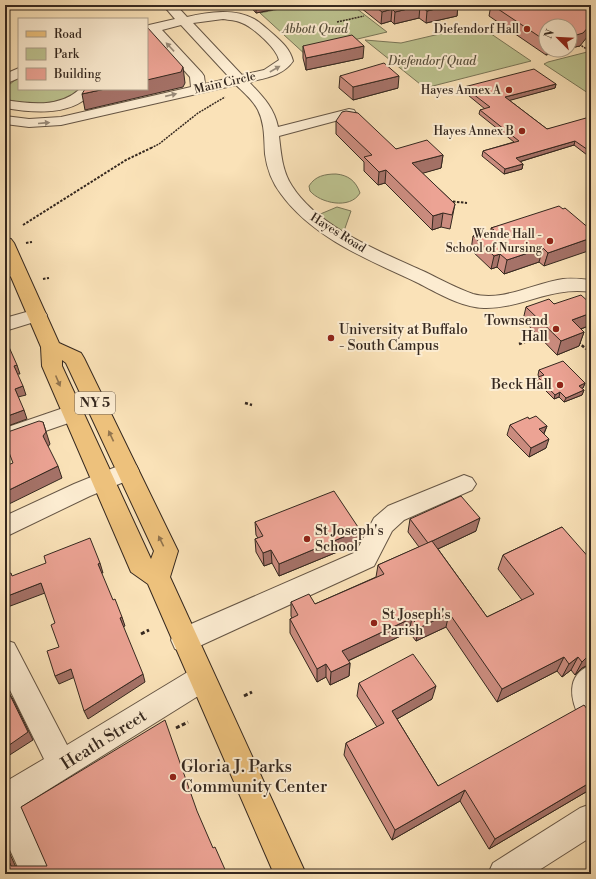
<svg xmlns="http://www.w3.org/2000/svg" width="596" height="879" viewBox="0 0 596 879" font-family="'Libre Bodoni',serif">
<rect width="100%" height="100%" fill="#fae2b8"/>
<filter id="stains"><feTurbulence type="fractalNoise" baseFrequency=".005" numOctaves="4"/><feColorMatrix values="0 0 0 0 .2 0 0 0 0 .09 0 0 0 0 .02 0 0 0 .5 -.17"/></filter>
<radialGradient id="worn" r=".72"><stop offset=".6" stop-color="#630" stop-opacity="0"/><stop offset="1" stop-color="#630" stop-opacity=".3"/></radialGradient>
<g fill="#bdc390" stroke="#797658">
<polygon points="299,5 302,8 314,5 352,5 387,32 349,41 307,56 260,13"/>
<polygon points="478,25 531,61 425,88 365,40 401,43"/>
<polygon points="591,51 591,95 544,64 548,62"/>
<path d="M19,77V89H81C78,93 75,94 71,96C50,106 27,105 5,99V88Z"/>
<path d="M336,174C348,175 356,181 360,193C350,210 320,203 310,191L309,186C315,176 325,174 336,174Z"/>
<polygon points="337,207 351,211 344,231 340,231 318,215"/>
</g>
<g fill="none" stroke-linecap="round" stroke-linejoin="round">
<g stroke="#665645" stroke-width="2">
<g id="minor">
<path d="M163,5H176L187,17C208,12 234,8 254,19C261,23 267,29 273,34C282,42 290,49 293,61C283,76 265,78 249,82C262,96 274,107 278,127L349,109L354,110L356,113L354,116L279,136C281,153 282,171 292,186C318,227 379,251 423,271C440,279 456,288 473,294C503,302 534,283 563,279C573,278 582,279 591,280V292C550,286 522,309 484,308C460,307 438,293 416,282C369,260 313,238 281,194C272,182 267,169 265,154C264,139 265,124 258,110C253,100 243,92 236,85L61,125L29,127L5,124V116L29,119L61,117L191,87L190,77L151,33L147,34V26L149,25L175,19ZM223,19C229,20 236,20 242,23C253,27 277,49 279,60L264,70L242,75L193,23ZM181,25L230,78L205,84L204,76L202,73L162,30Z"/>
<polygon points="19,68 19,78 5,84 5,74"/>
<path d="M80,89H95C75,117 34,113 5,108V100C31,104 59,108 80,89Z"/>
<polygon points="16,263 22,265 25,269 22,273 5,278 5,266"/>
<polygon points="37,309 44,311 47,315 44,319 5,331 5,318"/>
<polygon points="72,405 80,407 83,413 80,419 5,445 5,428"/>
<polygon points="128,462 136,465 139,471 136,477 90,496 5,537 5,516 74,484"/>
<polygon points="464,475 472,478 476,484 472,490 404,520 392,531 374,566 193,649 184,652 175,649 171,640 175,631 356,552 374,518 388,506"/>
<polygon points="5,640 14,643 67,745 191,670 201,666 211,670 215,679 211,688 22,806 53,874 21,874 5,839 5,782 44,759 5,680"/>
<path d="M591,665V725L581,721C570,700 565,675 591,665Z"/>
<polygon points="591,804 591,837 533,874 488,874 493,863 580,808"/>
</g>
</g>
<g stroke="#35281f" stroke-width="2">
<path id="major" d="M5,238L11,239L14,243L59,343L81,353L84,358L178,551L170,577L306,874H274L148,584L131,572L128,565L42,366L41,347L5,263ZM62,360L66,363L154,551L151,559L62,366Z"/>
</g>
<g stroke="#35281f" stroke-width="1.5" stroke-dasharray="2 1" stroke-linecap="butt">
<polyline points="337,22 364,16"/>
<polyline points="579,44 588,50 591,46"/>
<polyline points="151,148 159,144 198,113 225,97"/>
</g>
<g stroke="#35281f" stroke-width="2" stroke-dasharray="2.5 1.5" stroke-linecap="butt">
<polyline points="449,201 467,203"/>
<polyline points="23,225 126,160 153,147"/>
<polyline points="26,243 32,242"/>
<polyline points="43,279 49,278"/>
<polyline points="589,327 591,328"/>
</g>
<g stroke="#35281f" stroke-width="2.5" stroke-dasharray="3 2" stroke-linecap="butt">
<polyline points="578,342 586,349"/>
<polyline points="519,344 539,337"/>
<polyline points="245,403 252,405"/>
</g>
<g stroke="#35281f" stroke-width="3" stroke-dasharray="4 2.5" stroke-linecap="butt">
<polyline points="141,634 149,630"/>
<polyline points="244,696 252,692"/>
<polyline points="176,728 188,722"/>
</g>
<use href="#minor" fill="#fcecd1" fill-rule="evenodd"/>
<use href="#major" fill="#edc17c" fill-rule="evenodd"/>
</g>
<g fill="#cb8c7f" stroke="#35281f">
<polygon points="249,5 296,5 256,13"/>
<polygon points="361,5 458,5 457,16 426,23 419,18 394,24 391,21 381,24 361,8"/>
<polygon points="491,5 588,5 580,46 570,48 570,26 546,26 546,50 563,50 546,55 489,16"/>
<polygon points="303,46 363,58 306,70 303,58"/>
<polygon points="340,76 398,88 353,100 339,88"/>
<polygon points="556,84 555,88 509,100 547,129 591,122 591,158 574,145 519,162 523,164 522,169 504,174 482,156 483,151 514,142 479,114 480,110 485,109 463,91 464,87"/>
<polygon points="336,121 396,149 443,155 441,168 422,173 455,204 450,229 441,227 432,230 385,183 378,185 364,171 364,162 336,134"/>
<polygon points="563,209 544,266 539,262 504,274 497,267 491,269 471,250 473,236 491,231 491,228"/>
<polygon points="554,304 591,304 591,325 581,329 584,332 579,346 557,355 523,320 526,307"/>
<polygon points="539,370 585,383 583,388 582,389 584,390 582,395 564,402 559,397 554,399 537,382 538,377 539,377 538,375"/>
<polygon points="529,419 547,426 544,434 546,448 529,457 507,435 510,425"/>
<polygon points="410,519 476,531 438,549 487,617 522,600 498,569 503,555 562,527 588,665 582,668 575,675 571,670 562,677 557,671 497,702 446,627 416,641 409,632 348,661 350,663 349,676 330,685 326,677 317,682 290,633 290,619 292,618 291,616 291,602 315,604 376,577 378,565 419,547 408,532"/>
<polygon points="255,522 359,543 279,576 272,563 264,566 256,552 255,539 258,538 256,535"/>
<polygon points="359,683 432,699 397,719 438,786 591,714 591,789 489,849 460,801 392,840 344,755 346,743 377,727 357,696"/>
</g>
<g fill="#a57268" stroke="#35281f">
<polygon points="256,5 296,5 256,13"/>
<polygon points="452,5 458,5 457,16 426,23 427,11"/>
<polygon points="420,6 419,18 394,24 395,12"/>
<polygon points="392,9 391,21 381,24 382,12"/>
<polygon points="591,24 591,32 580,46 570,48 570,37"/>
<polygon points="364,46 363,58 306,70 306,58"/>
<polygon points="547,50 563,50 546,55"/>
<polygon points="183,67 185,83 183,87 85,110 82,94 105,89 147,89 147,80"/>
<polygon points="399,76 398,88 353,100 353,87"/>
<polygon points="556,84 555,88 504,102 505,97"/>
<polygon points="575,141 574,145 515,163 516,158"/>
<polygon points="443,155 441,168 410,177 412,163"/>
<polygon points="523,164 522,169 504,174 505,169"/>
<polygon points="386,170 385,183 378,185 379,172"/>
<polygon points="443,213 441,227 432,230 433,216"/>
<polygon points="591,238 591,250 544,266 548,253"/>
<polygon points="543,248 539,262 504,274 507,260"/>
<polygon points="500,254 497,267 491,269 494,256"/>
<polygon points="591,313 591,325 567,334 572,320"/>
<polygon points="584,332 579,346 557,355 561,341"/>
<polygon points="17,365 20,374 17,374 14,366"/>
<polygon points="585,383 583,388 577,390 579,386"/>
<polygon points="23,386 26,395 18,397 15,389"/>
<polygon points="584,390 582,395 564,402 566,398"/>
<polygon points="560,392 559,397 554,399 555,395"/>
<polygon points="24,410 27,419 5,427 5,417"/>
<polygon points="43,422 50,444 47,448 43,436"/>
<polygon points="547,426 543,435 539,429"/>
<polygon points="549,439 546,448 529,457 531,448"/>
<polygon points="58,466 62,478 7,505 5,501 5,492"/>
<polygon points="480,518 476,531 425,555 428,543"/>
<polygon points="360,530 359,543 279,576 279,564"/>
<polygon points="271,550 272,563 264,566 263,553"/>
<polygon points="100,563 103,573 101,573 98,564"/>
<polygon points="41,583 45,593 5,608 5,597"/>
<polygon points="449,613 446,627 416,641 419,628"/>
<polygon points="122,617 125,626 123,627 120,618"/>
<polygon points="412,618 409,632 341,664 342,651"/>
<polygon points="591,640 591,650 587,643"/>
<polygon points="591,654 591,659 588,665 582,668 575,675 582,662 589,655"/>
<polygon points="564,657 557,671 497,702 502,689"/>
<polygon points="578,657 571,670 562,677 569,664"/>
<polygon points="350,663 349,676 330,685 331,672"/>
<polygon points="326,664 326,677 317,682 317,669"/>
<polygon points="71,669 75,677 59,684 55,676"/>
<polygon points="143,674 145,682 88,719 84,711"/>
<polygon points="436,686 432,699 390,723 392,711"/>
<polygon points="9,693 14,701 33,740 5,758 5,748"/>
<polygon points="591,782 591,789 489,849 495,839"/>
<polygon points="465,790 460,801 392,840 395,830"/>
<polygon points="5,843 19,874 11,866 5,852"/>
</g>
<g fill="#eca394" stroke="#35281f">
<polygon points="373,5 452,5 427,11 420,6 395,12 392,9 382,12"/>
<polygon points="492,5 588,5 591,6 591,24 583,33 570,37 570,26 546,26 546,41"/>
<polygon points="147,27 183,67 181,72 147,80"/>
<polygon points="352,35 364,46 306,58 303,46"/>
<polygon points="384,63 399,76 353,87 340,76"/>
<polygon points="534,69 556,84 505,97 547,129 586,118 591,122 591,152 575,141 516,158 523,164 505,169 483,151 519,141 480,110 490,107 464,87"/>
<polygon points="85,89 105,89 82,94"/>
<polygon points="346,111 358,113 396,149 427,140 443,155 412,163 455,204 452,215 443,213 433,216 386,170 379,172 364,157 372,155 336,121 342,112"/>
<polygon points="559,206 563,209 565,208 591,230 591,238 548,253 543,248 507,260 500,254 494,256 473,236 494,230 491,228"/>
<polygon points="581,295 591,304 591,313 572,320 584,332 561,341 526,307 549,299 554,304"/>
<polygon points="9,347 17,365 14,366 23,386 15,389 24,410 5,417 5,348"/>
<polygon points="563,361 585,383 579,386 584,390 566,398 560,392 555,395 538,377 544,375 539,370"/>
<polygon points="536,416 547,426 539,429 549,439 531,448 510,425 528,417 529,419"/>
<polygon points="39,421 43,422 46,432 43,436 58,466 5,492 5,466 13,463 5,442 5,433"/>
<polygon points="334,491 360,530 279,564 271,550 263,553 255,539 263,536 255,522"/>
<polygon points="461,496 480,518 428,543 410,519"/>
<polygon points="562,527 591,560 591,640 587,643 591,647 591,654 589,655 582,662 578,657 569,664 564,657 502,689 449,613 419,628 412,618 342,651 350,663 331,672 326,664 317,669 290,619 298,615 291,602 309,594 315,604 384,574 378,565 432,541 487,617 534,594 503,555"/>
<polygon points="90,538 100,563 98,564 113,600 115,599 122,617 120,618 143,674 84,711 71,669 55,676 47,651 59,647 51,625 55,623 41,583 5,597 5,575 11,573 12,576 46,563 44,556"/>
<polygon points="413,654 436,686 392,711 438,786 584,705 591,714 591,782 495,839 465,790 395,830 346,743 384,723 359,683"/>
<polygon points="9,693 28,732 5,748 5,696"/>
<polygon points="165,720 197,811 213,848 215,847 227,874 5,874 5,852 11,866 47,866 21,807"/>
</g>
<defs><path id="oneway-solid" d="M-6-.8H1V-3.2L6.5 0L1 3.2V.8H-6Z"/></defs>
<g fill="#988a78">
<use href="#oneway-solid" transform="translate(170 47) rotate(-133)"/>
<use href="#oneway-solid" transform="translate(275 69) rotate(-30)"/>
<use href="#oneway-solid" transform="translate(171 95) rotate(-13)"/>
<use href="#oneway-solid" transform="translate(44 123) rotate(-5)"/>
</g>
<g fill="#91744e">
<use href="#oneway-solid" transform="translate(58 381) rotate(67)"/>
<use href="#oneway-solid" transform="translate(111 436) rotate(-115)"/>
<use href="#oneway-solid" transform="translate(161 541) rotate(-116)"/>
</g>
<g fill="#8f2418" stroke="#fcecd1" stroke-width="1.5">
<circle cx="527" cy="29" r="4"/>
<circle cx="509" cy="90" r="4"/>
<circle cx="522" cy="131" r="4"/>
<circle cx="550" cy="241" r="4"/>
<circle cx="556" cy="329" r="4"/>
<circle cx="331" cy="338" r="4"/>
<circle cx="560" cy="385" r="4"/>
<circle cx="307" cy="539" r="4"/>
<circle cx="374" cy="623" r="4"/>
<circle cx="173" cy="777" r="4"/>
</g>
<g text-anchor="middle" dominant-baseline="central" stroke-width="4" stroke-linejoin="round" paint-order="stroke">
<g font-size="12" font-style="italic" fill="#574f3b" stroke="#fcecd1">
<text x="315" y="29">Abbott Quad</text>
<text x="432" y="61">Diefendorf Quad</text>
</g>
<g font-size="12" fill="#35281f" stroke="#fcecd1" text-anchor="end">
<text x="519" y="29">Diefendorf Hall</text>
<text x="501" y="90">Hayes Annex A</text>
<text x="514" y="131">Hayes Annex B</text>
<text x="542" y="234">Wende Hall -<tspan x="542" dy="14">School of Nursing</tspan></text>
</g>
<g font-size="12" fill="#35281f" stroke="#fcecd1">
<text transform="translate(225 83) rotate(-13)">Main Circle</text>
<text transform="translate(338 233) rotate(32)">Hayes Road</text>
</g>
<rect fill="#fcecd1" stroke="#716354" stroke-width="1" x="75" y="392" width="40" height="22" rx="3"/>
<g font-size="13" font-weight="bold" fill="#35281f">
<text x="95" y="403">NY 5</text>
</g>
<g font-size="14" fill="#35281f" stroke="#fcecd1" text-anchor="start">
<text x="548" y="321" text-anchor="end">Townsend<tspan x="548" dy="16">Hall</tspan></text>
<text x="339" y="330">University at Buffalo<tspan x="339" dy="16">- South Campus</tspan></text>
<text x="552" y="385" text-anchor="end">Beck Hall</text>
<text x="315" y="531">St Joseph's<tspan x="315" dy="16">School</tspan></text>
<text x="382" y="615">St Joseph's<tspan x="382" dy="16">Parish</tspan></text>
</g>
<g font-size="17" fill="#35281f" stroke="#fcecd1">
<text transform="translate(104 740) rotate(-32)">Heath Street</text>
</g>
<g font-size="17" fill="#35281f" stroke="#fcecd1" text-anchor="start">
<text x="181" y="767">Gloria J. Parks<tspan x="181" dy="20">Community Center</tspan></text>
</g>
</g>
<rect width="596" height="879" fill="none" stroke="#fae2b8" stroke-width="20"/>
<rect x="6" y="6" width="584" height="867" fill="none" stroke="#35281f" stroke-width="2"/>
<rect x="10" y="10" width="576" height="859" fill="none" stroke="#35281f"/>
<rect x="18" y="18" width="130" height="72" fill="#fcecd1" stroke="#ac9e8a"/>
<rect x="26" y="31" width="20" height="6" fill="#edc17c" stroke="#ac9e8a"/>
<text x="54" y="38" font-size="12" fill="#35281f">Road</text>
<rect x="26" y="48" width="20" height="12" fill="#bdc390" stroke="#ac9e8a"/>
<text x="54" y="58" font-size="12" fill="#35281f">Park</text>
<rect x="26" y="68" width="20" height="12" fill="#eca394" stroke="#ac9e8a"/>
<text x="54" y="78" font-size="12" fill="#35281f">Building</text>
<g transform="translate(558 38) rotate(294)"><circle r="19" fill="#fcecd1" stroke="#ac9e8a"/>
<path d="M0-3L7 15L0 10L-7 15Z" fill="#8f2418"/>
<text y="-6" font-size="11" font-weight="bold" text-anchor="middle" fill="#35281f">N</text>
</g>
<rect width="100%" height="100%" filter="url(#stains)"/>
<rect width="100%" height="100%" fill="url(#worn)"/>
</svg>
